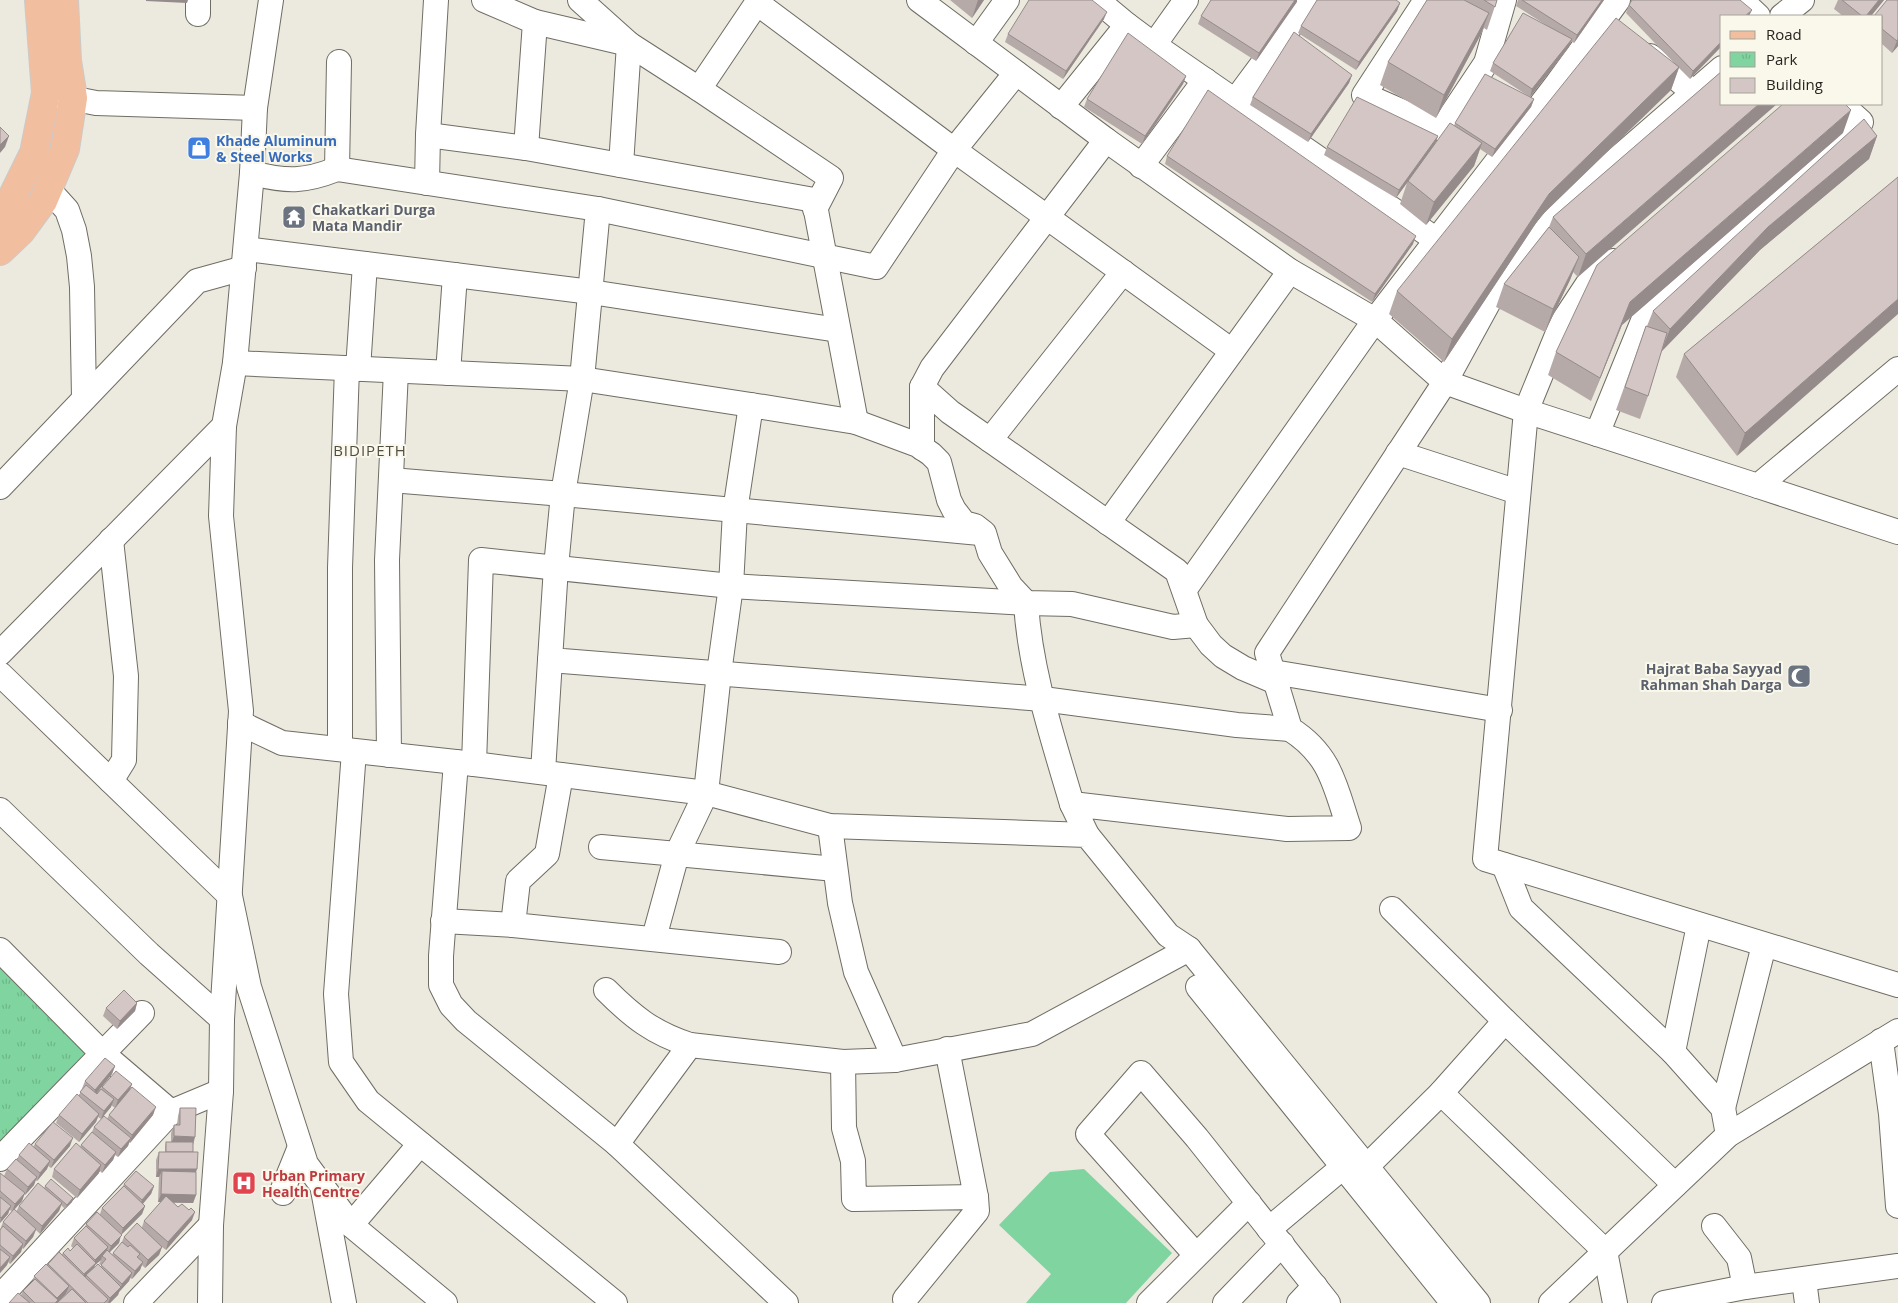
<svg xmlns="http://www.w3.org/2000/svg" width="1898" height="1303" viewBox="0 0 1898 1303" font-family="'Open Sans',sans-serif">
<defs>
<pattern id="park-tufts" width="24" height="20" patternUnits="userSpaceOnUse" patternTransform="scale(1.25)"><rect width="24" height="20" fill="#7fd49f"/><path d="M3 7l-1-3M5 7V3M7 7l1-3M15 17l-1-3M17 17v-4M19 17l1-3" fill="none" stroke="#6eb688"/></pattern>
</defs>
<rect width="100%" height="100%" fill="#ece9de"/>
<polygon fill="#7fd49f" points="1084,1169 1172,1253 1126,1303 1026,1303 1051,1274 999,1225 1050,1172"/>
<polygon fill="url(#park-tufts)" points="0,961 89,1049 0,1143"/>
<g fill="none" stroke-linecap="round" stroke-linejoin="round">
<g stroke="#706d63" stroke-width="26">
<g id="minor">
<polyline points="580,0 629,44 621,165"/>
<polyline points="919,0 1106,140"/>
<polyline points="1097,0 1127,25"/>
<polyline points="1186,0 1154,45 1438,241"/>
<polyline points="1426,0 1364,95 1442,129 1486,63 1504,0"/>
<polyline points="1741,0 1758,16"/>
<polyline points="198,14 198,0"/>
<polyline points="1782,16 1802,0"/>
<polyline points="535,22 629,44 699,89 831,178 815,209"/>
<polyline points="976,43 1007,0"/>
<polyline points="1650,56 1694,93"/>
<polyline points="1016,73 954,150 1232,351"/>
<polyline points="55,95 96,103 255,108 271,0"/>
<polyline points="1235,101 1310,0"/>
<polyline points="1061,107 1127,25 1154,45"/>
<polyline points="428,135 526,148 535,22 484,0"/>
<polyline points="526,148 814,200 856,422"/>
<polyline points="1141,166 1205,80"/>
<polyline points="337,169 339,62"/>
<path d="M252,173C287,182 304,182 337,169L598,209L582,379L563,494L556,567L550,660L1043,699L1237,725L1290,729"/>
<polyline points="427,183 428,135 436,0"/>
<polyline points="48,189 67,210 74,230 79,256 82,287 84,398"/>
<polyline points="598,209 876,267 954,150 757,3 699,89"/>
<polyline points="246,249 591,292 838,330"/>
<polyline points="1613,261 1589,282 1562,323 1526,411 1485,859 1898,985"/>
<polyline points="235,363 582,379 751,405"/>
<polyline points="358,369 365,264"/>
<polyline points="448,373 455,275"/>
<polyline points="1597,434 1645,316 1861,122 1841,104"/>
<polyline points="990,440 1123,272"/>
<polyline points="922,448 922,387"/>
<polyline points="1398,453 1518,492"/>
<polyline points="391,480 563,494 980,533"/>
<polyline points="1758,486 1898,532"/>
<polyline points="0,487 197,281 244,268"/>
<polyline points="1108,523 1290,271"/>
<polyline points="111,540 126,676 124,760 111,781"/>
<polyline points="1185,589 1375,320 1556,85 1618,0"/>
<polyline points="0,653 224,426 235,363 252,173 255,108"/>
<polyline points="1273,672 1500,710"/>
<polyline points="0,674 230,896 249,987 306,1164 351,1225 445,1303"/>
<polyline points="1276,682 1243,668 1223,656 1211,645 1196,625 1177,571 950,412 922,387 932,368 1106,140 1290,271 1375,320 1445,382 1526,411 1758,486 1898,369"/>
<polyline points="240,723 282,743 474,764 706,793 830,826 1087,835 1168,935 1189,949 1478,1303"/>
<polyline points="340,749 340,568 347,368"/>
<polyline points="354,751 336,994 341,1062 368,1101 615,1303"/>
<polyline points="389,755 387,560 396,371"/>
<polyline points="456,762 441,956 441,985 451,1005 466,1021 617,1144 786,1303"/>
<polyline points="474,764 481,560 731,586 1026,603 1072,604 1173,627 1196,625"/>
<polyline points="543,772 550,660"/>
<polyline points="561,775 547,854 518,881 513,925 779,952"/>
<polyline points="0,810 149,954 222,1019"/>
<path d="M1087,835L1072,804L1287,829L1349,828C1335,786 1331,755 1290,729L1267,653L1445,382L1492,296L1572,198L1722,68"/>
<polyline points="601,847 677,854 654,938"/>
<polyline points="1504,865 1521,908 1673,1052 1723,1108 1728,1135"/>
<path d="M835,869L677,854L706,793L719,673L731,586L735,511L751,405L856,422L918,445L931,454L939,462L949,500L954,510L964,523L975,526L984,533L990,553L1011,587L1026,603C1030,671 1053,739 1072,804"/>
<polyline points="1392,909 1505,1021 1675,1185"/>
<polyline points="443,921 513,925"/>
<polyline points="0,950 102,1053 171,1112 221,1091"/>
<polyline points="1198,987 1453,1303"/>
<path d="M606,990C633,1017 653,1033 690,1045"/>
<polyline points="1881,1041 1891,1114 1898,1206"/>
<polyline points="947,1049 976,1197"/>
<polyline points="1673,1052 1699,925"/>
<polyline points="895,1060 1032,1034 1189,949"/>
<polyline points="843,1062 844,1128 853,1161 854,1199 976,1197 977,1211 905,1299"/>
<polyline points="1441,1093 1605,1251 1615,1303"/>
<polyline points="1723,1108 1764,945"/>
<polyline points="617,1144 690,1045 843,1062 895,1060 856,972 840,903 830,826"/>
<polyline points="0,1159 142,1013"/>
<polyline points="1354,1179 1441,1093 1505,1021"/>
<polyline points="323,1190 344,1303"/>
<polyline points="283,1193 283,1189 300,1147"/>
<polyline points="351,1225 420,1144"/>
<polyline points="1714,1226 1739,1258 1745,1287"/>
<polyline points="1269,1229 1343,1167"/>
<polyline points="1196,1255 1088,1134 1141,1073 1197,1138 1328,1303"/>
<polyline points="1804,1280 1807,1303"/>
<polyline points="0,1297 171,1112"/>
<polyline points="136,1303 211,1225"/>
<polyline points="210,1303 211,1225 221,1091 222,1019 241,711 221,516 224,426"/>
<polyline points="1149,1303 1249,1203"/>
<polyline points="1225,1303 1282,1244"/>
<polyline points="1299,1303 1315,1286"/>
<polyline points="1551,1303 1728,1135 1898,1031"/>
<polyline points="1664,1303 1745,1287 1898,1266"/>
</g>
</g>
<g stroke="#cbcac9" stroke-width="30">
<g id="major">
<polyline points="0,222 34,153 46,93 39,0"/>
<polyline points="0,251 21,231 43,201 65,149 73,98 67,61 64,0"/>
</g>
</g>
<use href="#minor" stroke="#fff" stroke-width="24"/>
<use href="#major" stroke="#f2bea0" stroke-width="28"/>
</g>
<g fill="#b6aaa9" fill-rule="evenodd">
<polygon points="950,0 984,0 972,18"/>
<polygon points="1211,0 1297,0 1256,61 1198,24 1201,16"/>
<polygon points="1427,0 1497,0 1487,30 1484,28 1480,36 1436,118 1380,85 1388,62"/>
<polygon points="1518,0 1604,0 1574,43 1571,41 1569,47 1530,97 1490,71 1493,63 1549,27 1516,6"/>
<polygon points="1740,0 1690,79 1679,68 1671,90 1540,217 1444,362 1389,314 1397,291 1675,64 1626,13 1629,5"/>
<polygon points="1838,0 1884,0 1871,16 1843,16 1834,9"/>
<polygon points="1898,0 1898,46 1892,53 1882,44 1882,16"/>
<polygon points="1400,3 1397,11 1356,70 1298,33 1301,26"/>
<polygon points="1104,19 1063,79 1005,42 1008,34"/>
<polygon points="1722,71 1578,277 1573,272 1570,280 1545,332 1496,307 1504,284 1549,227 1553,217"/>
<polygon points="1352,75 1349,83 1308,142 1250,105 1253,97"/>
<polygon points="1186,76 1183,84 1142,144 1084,107 1087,99"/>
<polygon points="1534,99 1531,107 1492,157 1480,149 1474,166 1426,225 1400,204 1407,183 1396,198 1324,155 1327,147 1438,136 1435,144 1454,126 1455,123"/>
<polygon points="1843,133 1622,325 1591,401 1548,375 1556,352"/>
<polygon points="1877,136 1869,159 1760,250 1661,352 1648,396 1640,419 1616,410 1646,326 1647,326 1653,311"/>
<polygon points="1167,156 1413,244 1372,302 1165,164"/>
<polygon points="1898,177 1737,456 1676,377 1684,354"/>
<polygon points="137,1003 135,1011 117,1029 103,1016 106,1008"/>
<polygon points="115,1066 112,1074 96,1093 101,1089 102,1087 132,1084 129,1091 153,1115 130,1143 129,1142 128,1146 118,1157 115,1155 113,1160 102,1173 99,1170 99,1173 77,1198 52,1177 54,1169 80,1147 81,1145 92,1132 94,1127 107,1119 109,1115 115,1108 111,1105 111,1107 101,1119 98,1117 96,1122 79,1142 56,1123 59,1115 79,1096 85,1081"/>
<path d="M180,1108L193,1142V1152L197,1169L196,1172V1195L193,1203H173L192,1220L166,1250L162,1247L159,1255L145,1268L142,1265L140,1270L132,1279L130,1278L129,1281L119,1292L118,1295L110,1303H57L67,1293L66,1292L57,1303H9L21,1295L23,1291L33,1281L34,1276L47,1265L48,1264L62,1254L63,1253L70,1251L73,1248L71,1246L74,1238L85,1228L86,1224L100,1214L102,1208L123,1186L124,1184L154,1186L151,1194L143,1204L145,1206L142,1214L121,1235L119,1243L109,1252L112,1255L113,1253L121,1244L124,1237L142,1227L144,1221L161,1202H158L159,1177H156V1160L159,1152H165V1146L166,1142H171V1133L174,1125H177L178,1116ZM101,1260L99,1264L101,1265V1267L94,1268L95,1265Z"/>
<polygon points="35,1144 70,1146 51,1168 48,1166 47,1169 37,1181 35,1180 34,1185 25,1195 24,1194 22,1201 14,1210 16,1212 19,1206 44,1188 45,1186 73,1198 72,1202 65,1209 61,1205 59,1211 40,1234 36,1230 33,1237 23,1249 22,1248 21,1252 10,1264 8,1262 7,1265 0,1273 0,1230 3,1222 12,1211 9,1210 8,1214 0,1223 0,1173 4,1176 7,1169 17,1160 19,1155 33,1147"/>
</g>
<g fill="#948b8a">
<polygon points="146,0 188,0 187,3 146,1"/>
<polygon points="978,0 984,0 972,18"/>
<polygon points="1295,0 1297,0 1297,2 1256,61 1259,53"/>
<polygon points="1602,0 1604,0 1574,43 1577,35"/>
<polygon points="1879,0 1884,0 1871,16 1866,16"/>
<polygon points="1400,3 1397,11 1356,70 1359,62"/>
<polygon points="1752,10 1749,16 1745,16"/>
<polygon points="1107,12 1104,19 1063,79 1066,71"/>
<polygon points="1489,13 1480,36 1436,118 1444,95"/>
<polygon points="1572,39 1569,47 1530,97 1532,89"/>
<polygon points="1898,39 1898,46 1892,53 1897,41"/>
<polygon points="1722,41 1722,46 1690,79 1693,71"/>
<polygon points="1679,67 1671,90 1540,217 1444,362 1452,339 1549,194"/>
<polygon points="1352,75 1349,83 1308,142 1311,134"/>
<polygon points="1186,76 1183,84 1142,144 1145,136"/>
<polygon points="1534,99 1531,107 1492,157 1495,149"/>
<polygon points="1759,104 1777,104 1578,277 1586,254"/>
<polygon points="1851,110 1843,133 1622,325 1591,401 1630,302"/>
<polygon points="9,136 5,147 0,153 0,145"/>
<polygon points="1438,136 1435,144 1396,198 1399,190"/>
<polygon points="1877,136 1869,159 1760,250 1661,352 1670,329 1768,227"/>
<polygon points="1482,143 1474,166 1426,225 1434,202"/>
<polygon points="1416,236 1413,244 1372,302 1375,294"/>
<polygon points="1579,257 1570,280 1545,332 1553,309"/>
<polygon points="1898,299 1898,314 1737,456 1745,433"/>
<polygon points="137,1003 135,1011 117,1029 120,1021"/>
<polygon points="115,1066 112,1074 93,1098 95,1090"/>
<polygon points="132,1084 129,1092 115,1108 118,1100"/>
<polygon points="114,1099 111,1107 101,1119 104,1111"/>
<polygon points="156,1107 153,1115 130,1143 132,1135"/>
<polygon points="99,1114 96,1122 79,1142 82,1134"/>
<polygon points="174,1136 195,1137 193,1145 171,1144"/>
<polygon points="73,1138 70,1146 51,1168 54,1160"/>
<polygon points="131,1138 128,1146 118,1157 121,1149"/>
<polygon points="116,1152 113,1160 102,1173 105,1165"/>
<polygon points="50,1161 47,1169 37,1181 40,1173"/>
<polygon points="101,1165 99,1173 77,1198 80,1190"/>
<polygon points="158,1169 197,1169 194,1177 162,1171 159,1177 156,1177"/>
<polygon points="37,1177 34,1185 25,1195 28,1187"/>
<polygon points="154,1186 151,1194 139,1208 142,1200"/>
<polygon points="25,1193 22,1201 12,1212 15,1204"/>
<polygon points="161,1194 196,1195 193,1203 158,1202"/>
<polygon points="73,1198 72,1202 65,1209 67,1205"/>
<polygon points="62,1203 59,1211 40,1234 42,1226"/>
<polygon points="11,1206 8,1214 0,1223 1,1218"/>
<polygon points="145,1206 142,1214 121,1235 119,1243 108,1254 111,1246 121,1236 123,1228"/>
<polygon points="195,1212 192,1220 166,1250 168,1242"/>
<polygon points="36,1229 33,1237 23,1249 26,1241"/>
<polygon points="23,1244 21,1252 10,1264 13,1256"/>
<polygon points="108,1247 105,1255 102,1256 101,1260 95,1265 93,1271 86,1275 86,1278 81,1282 84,1274 93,1266 95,1260"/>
<polygon points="162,1247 159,1255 145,1268 148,1260"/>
<polygon points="10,1257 7,1265 0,1273 0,1268"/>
<polygon points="143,1262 140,1270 132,1279 135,1271"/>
<polygon points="132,1273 129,1281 119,1292 122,1284"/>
<polygon points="69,1286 66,1294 57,1303 55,1303 57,1298"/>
<polygon points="121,1287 118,1295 110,1303 108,1303 110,1298"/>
</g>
<g fill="#d4c6c5" stroke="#948b8a">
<polygon points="1029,0 1092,0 1107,12 1066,71 1008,34"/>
<polygon points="1211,0 1295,0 1259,53 1201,16"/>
<polygon points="1317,0 1396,0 1400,3 1359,62 1301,26"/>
<polygon points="1427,0 1464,0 1489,13 1444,95 1388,62"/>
<polygon points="1484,0 1497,0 1495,7"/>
<polygon points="1522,0 1602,0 1577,35"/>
<polygon points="1632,0 1740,0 1752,10 1745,16 1722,16 1722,41 1693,71 1629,5"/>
<polygon points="1842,0 1879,0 1866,16 1862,16"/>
<polygon points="1887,0 1898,0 1898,39 1897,41 1882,29 1882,16 1874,16"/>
<polygon points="1523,13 1572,39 1532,89 1493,63"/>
<polygon points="1616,18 1679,67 1549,194 1452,339 1397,291"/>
<polygon points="1294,32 1352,75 1311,134 1253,97"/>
<polygon points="1128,33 1186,76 1145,136 1087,99"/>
<polygon points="1722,71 1722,104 1759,104 1586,254 1553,217"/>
<polygon points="1485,74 1534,99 1495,149 1455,123"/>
<polygon points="1208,90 1416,236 1375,294 1167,156"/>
<polygon points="1357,97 1438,136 1399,190 1327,147"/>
<polygon points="1783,104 1845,104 1851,110 1630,302 1600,378 1556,352 1597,265"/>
<polygon points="1864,119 1877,136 1768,227 1670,329 1653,311"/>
<polygon points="1450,123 1482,143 1434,202 1408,181"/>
<polygon points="0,127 9,136 0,145"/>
<polygon points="1898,177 1898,299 1745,433 1684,354"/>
<polygon points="1549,227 1579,257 1553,309 1504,284"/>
<polygon points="1646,326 1667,333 1648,396 1625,387"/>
<polygon points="124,990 137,1003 120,1021 106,1008"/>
<polygon points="105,1058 115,1066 95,1090 85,1081"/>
<polygon points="116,1071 132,1084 118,1100 102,1087"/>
<polygon points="86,1085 97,1094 101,1089 114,1099 104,1111 80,1092"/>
<polygon points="132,1087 156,1107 132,1135 109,1115"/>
<polygon points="77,1094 99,1114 82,1134 59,1115"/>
<polygon points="180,1108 196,1108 195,1137 174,1136 174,1125 180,1125"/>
<polygon points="104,1116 131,1138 121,1149 94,1127"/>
<polygon points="53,1122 73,1138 54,1160 35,1144"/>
<polygon points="92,1132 116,1152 105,1165 81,1145"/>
<rect x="166" y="1142" width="27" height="10"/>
<polygon points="29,1143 50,1161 40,1173 19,1155"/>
<polygon points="76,1143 101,1165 80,1190 54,1169"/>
<polygon points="159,1152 198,1152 197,1169 158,1169"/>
<polygon points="16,1159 37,1177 28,1187 7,1169"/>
<polygon points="136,1171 154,1186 142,1200 124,1184"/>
<polygon points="162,1171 196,1172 196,1195 161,1194"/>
<polygon points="0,1173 25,1193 15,1204 0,1191"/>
<polygon points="51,1179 73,1198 67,1205 45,1186"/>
<polygon points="38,1183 62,1203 42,1226 19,1206"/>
<polygon points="124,1186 145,1206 123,1228 102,1208"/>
<polygon points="166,1196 178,1207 182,1204 189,1210 191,1208 195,1212 168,1242 144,1221"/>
<polygon points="0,1197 11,1206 1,1218 0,1217"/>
<polygon points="14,1209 36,1229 26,1241 3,1222"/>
<polygon points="97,1212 122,1235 111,1246 86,1224"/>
<polygon points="137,1223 162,1247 148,1260 124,1237"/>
<polygon points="3,1226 23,1244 13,1256 0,1245 0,1230"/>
<polygon points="86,1226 108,1247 95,1260 74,1238"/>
<polygon points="122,1242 128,1247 130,1245 140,1254 137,1257 143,1262 135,1271 113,1253"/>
<polygon points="77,1244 96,1263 84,1274 63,1253 68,1248 70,1251"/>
<polygon points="0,1249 10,1257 0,1268"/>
<polygon points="107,1250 132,1273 122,1284 101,1265 106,1259 102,1256"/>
<polygon points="59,1252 108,1299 104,1303 88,1303 48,1264"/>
<polygon points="46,1264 69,1286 57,1298 34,1276"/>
<polygon points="98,1264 121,1287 110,1298 86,1275"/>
<polygon points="35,1279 58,1300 55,1303 35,1303 23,1291"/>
<polygon points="72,1289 86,1303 57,1303"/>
<polygon points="18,1293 30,1303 9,1303"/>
</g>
<defs>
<g id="shop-square" transform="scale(1.25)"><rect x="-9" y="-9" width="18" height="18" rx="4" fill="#3f7fe0" stroke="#faf7eb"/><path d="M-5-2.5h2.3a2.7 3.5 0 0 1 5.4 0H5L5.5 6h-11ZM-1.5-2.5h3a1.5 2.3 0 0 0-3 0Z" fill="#fff"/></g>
<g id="temple-square" transform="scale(1.25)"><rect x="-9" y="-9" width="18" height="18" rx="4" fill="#6b7280" stroke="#faf7eb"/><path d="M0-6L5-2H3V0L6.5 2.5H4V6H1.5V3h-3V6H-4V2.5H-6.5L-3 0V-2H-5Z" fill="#fff"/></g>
<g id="mosque-square" transform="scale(1.25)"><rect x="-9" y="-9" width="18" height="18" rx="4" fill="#6b7280" stroke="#faf7eb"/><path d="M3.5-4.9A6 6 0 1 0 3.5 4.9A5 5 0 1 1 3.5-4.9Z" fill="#fff"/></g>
<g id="hospital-square" transform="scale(1.25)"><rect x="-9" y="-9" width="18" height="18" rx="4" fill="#e0444e" stroke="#faf7eb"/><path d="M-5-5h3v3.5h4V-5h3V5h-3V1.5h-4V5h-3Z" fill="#fff"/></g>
</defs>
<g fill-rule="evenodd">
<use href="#shop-square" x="199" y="148"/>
<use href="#temple-square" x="294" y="217"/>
<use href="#mosque-square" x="1799" y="676"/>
<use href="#hospital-square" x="244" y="1183"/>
</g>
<g text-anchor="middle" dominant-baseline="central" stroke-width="4" stroke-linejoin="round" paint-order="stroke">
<g font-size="14" font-weight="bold" fill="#366cbe" stroke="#faf7eb" text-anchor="start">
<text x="216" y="140">Khade Aluminum<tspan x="216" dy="16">&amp; Steel Works</tspan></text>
</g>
<g font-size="14" font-weight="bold" fill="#5b616d" stroke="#faf7eb" text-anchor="start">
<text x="312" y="209">Chakatkari Durga<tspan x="312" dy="16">Mata Mandir</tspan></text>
<text x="1782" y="668" text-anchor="end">Hajrat Baba Sayyad<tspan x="1782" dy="16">Rahman Shah Darga</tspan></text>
</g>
<g font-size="14" font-weight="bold" fill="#be3a42" stroke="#faf7eb" text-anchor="start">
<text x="262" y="1175">Urban Primary<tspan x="262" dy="16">Health Centre</tspan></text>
</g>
<g font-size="15" letter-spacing="1" fill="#504d43" stroke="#faf7eb">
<text x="370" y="450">BIDIPETH</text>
</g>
</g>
<rect x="1720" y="15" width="162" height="90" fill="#faf7eb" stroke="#a5a399"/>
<rect x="1730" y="31" width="25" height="8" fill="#f2bea0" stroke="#a5a399"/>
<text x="1766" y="40" font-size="15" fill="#25241f">Road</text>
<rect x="1730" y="52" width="25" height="15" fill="url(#park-tufts)" stroke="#a5a399"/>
<text x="1766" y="65" font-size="15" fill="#25241f">Park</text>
<rect x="1730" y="78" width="25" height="15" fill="#d4c6c5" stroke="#a5a399"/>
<text x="1766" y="90" font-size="15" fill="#25241f">Building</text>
</svg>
